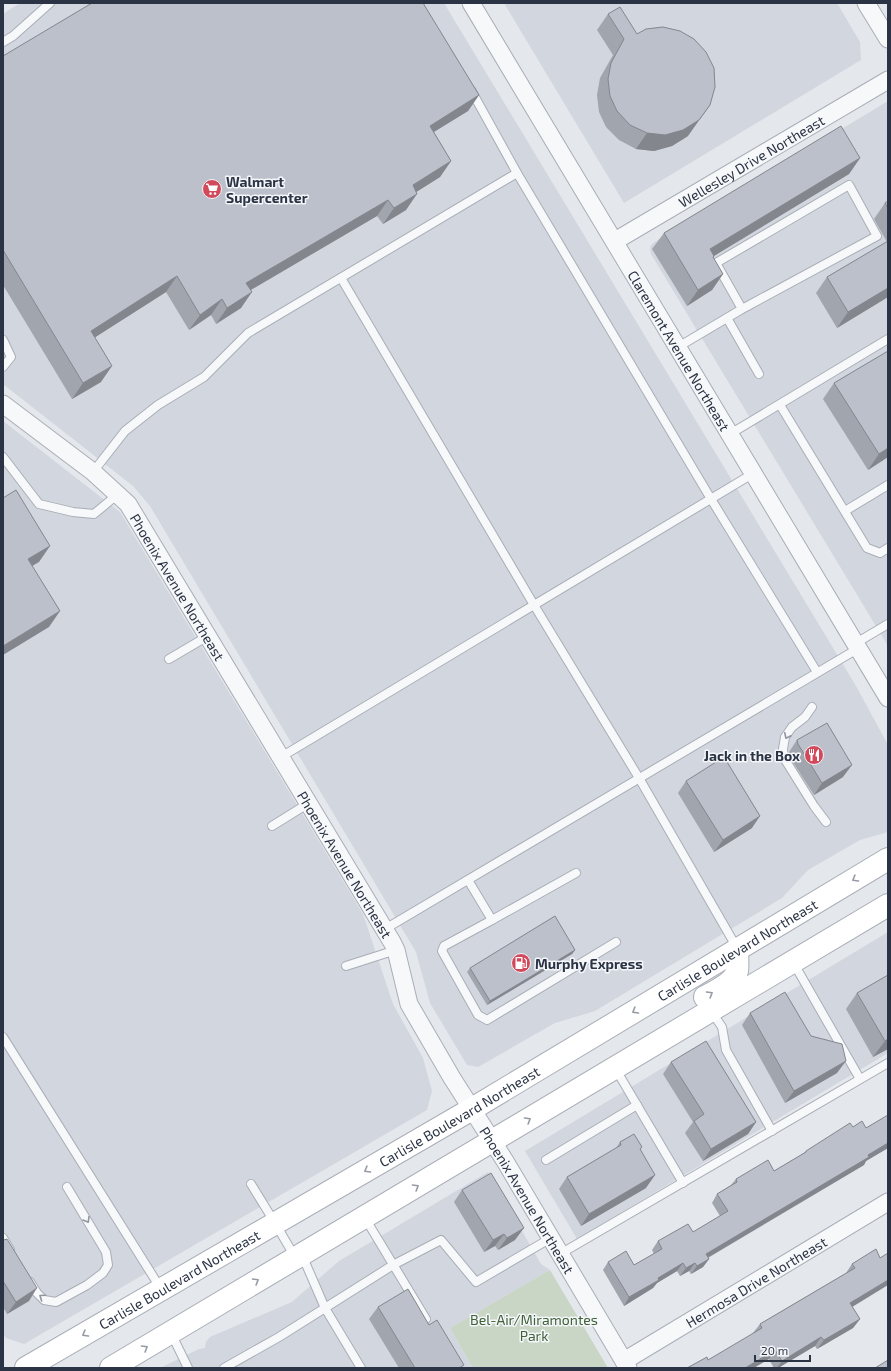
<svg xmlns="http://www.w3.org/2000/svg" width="891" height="1371" viewBox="0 0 891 1371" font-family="'Exo 2',sans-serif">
<rect width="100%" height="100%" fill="#e4e7ec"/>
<g fill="#d2d6de">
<polygon points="20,3 444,3 856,686 888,745 888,832 860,840 808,870 782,898 595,1011 555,1023 478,1067 467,1065 430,1003 416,952 150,506 133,486 3,384 3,14"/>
<polygon points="504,3 837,3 860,42 861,60 624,203"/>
<polygon points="888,101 888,646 651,254 650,247 653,243"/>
<polygon points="3,421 120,512 363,914 393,1004 423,1058 432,1091 427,1110 24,1344 6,1338 3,1334"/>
<polygon points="888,932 888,1053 577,1239 525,1151"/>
<polygon points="488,1172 541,1264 550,1270 450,1328 473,1368 160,1368 199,1349 205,1348 206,1342 210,1337 292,1302 339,1261"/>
</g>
<polygon fill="#c9d6c5" points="550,1270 608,1368 473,1368 450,1328"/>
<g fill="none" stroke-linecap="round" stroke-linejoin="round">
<g stroke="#a9aeb7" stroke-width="10">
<g id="service">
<polyline points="3,42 13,36 50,3"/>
<polyline points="517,173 711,499 817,672"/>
<polyline points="341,278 534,605 639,778 737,948"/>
<polyline points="727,318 759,374"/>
<polyline points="3,340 11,357 3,367"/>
<polyline points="678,347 742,309 877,236 849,185 716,263 742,309"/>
<polyline points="780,405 867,548 880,553 888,548"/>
<polyline points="730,434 888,339"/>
<polyline points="3,457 39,504 73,512 94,514 118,494"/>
<polyline points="93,472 125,431 158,405 204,377 248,333 517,173 471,90"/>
<polyline points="845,511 888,485"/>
<polyline points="856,643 888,624"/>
<polyline points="169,659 208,636"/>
<polyline points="812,707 805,717 792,727 785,737 783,749 784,758 814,806 826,822"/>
<polyline points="281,757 754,473"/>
<polyline points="272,826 309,803"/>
<polyline points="468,880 492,920 444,946 442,951 478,1015 487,1020 616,942"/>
<polyline points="492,920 576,873"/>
<polyline points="385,929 859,648"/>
<polyline points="793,962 860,1079"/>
<polyline points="346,966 396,950"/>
<polyline points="711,1011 722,1027 726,1050 772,1131"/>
<polyline points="3,1037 161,1289"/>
<polyline points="615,1068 683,1183"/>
<polyline points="546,1160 637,1105"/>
<polyline points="251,1184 275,1223 295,1257"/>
<polyline points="365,1218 426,1319"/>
<polyline points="3,1238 10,1250"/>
<polyline points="560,1254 888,1063"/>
<polyline points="302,1255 325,1308 361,1368"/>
<polyline points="30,1282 37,1293 44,1300 56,1302 87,1285 103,1273 108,1265 106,1252 67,1187"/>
<polyline points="171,1333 188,1368"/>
<polyline points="224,1368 279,1337 393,1265 441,1240 476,1282 551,1238"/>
</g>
</g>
<g stroke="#a9aeb7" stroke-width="19">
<g id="minor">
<path id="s1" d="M471,3L888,698"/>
<polyline points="866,3 888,39"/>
<path id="s2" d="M615,241L888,80"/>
<path id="s3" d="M3,404L93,472L128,504L392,942L396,950L409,1004L452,1078L505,1161L628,1368"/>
<path id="s4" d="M624,1361L888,1202"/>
</g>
</g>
<g stroke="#a9aeb7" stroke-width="24">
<g id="secondary">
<path d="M705,997C715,991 734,984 737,971C738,965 737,956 737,949"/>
<path id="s5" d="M26,1368L472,1109L888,859"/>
<polyline points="111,1368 888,905"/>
</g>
</g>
<use href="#service" stroke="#f7f8fa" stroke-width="8"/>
<use href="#minor" stroke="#f7f8fa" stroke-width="17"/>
<use href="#secondary" stroke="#fff" stroke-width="22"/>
</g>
<g fill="#a1a5ae">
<polygon points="608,14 688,136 672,146 654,151 636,149 619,140 606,127 599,112 597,95 600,78 613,55 597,30"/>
<polygon points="3,56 479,95 468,111 434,132 451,161 440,177 416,192 406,210 383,224 377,216 251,290 241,308 216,324 211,315 189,330 166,292 95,337 101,382 72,399 3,285"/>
<polygon points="860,158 849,174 714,256 713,258 723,274 712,290 687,306 652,249 664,233"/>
<polygon points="888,201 888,297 837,328 816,293 827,277 887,242 874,219 885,203"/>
<polygon points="834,383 888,457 868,470 823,399"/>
<polygon points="797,740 843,777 814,795 789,756 789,752"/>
<polygon points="686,781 752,828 714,852 678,793"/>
<polygon points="575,950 572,954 487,1005 467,972 470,968"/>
<polygon points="888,975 888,1049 873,1057 846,1009 857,993"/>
<polygon points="750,1013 811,1036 837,1073 785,1103 742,1025"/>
<polygon points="671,1062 756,1122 748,1134 703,1161 685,1133 693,1122 663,1074"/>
<polygon points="888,1115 888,1148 866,1161 864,1165 708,1258 709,1259 703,1267 691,1274 689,1271 680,1276 677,1271 657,1283 653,1288 624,1306 603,1270 608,1262 634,1265 654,1254 652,1250 658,1241 693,1232 720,1216 712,1203 717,1194 731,1185 736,1179 774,1171 804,1153 806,1151 853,1127 866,1128"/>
<polygon points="620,1142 642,1147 640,1150 646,1188 581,1226 559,1189 567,1177 616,1148"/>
<polygon points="462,1190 515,1240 498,1250 495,1246 484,1252 454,1202"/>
<polygon points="3,1238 29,1301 7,1314 3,1307"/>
<polygon points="876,1249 852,1307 860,1319 853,1328 817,1349 815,1346 778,1368 774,1368 753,1333 760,1324 846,1273 852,1264"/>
<polygon points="378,1307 429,1325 462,1368 399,1368 369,1319"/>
</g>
<g fill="#83868d">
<polygon points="479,95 468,111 419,141 430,126"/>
<polygon points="710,105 688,136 672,146 654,151 636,149 647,133"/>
<polygon points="860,158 849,174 699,265 710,249"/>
<polygon points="451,161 440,177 402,201 413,185"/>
<polygon points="417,194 406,210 383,224 394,208"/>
<polygon points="388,200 377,216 235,299 246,283"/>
<polygon points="723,274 712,290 687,306 698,290"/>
<polygon points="177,276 166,292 80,347 91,331"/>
<polygon points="888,288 888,297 837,328 848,312"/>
<polygon points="252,292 241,308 216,324 227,308"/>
<polygon points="222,299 211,315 189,330 200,315"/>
<polygon points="112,366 101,382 72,399 83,383"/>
<polygon points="888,448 888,457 868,470 879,454"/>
<polygon points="50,546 39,562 17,575 28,559"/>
<polygon points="60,611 49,627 3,655 3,646"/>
<polygon points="852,765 843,777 814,795 822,783"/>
<polygon points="760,816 752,828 714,852 723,840"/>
<polygon points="575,950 572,954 487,1005 490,1001"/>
<polygon points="888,1039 888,1049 873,1057 885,1041"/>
<polygon points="846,1061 837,1073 785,1103 794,1091"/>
<polygon points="756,1122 748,1134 703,1161 711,1149"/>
<polygon points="888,1143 888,1148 866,1161 864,1165 700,1262 706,1254 868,1155"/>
<polygon points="655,1175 646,1188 581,1226 589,1214"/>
<polygon points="524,1228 515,1240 498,1250 507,1238"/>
<polygon points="504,1234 495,1246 484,1252 493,1240"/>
<polygon points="709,1259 703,1267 691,1274 697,1266"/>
<polygon points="683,1263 677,1271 657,1283 653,1288 624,1306 629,1297 658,1278"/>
<polygon points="695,1263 689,1271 680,1276 686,1268"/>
<polygon points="888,1280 888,1285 844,1312 850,1303"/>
<polygon points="37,1288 29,1301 7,1314 16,1302"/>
<polygon points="860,1319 853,1328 817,1349 824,1340"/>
<polygon points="821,1337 815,1346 778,1368 777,1368 782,1361"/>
<polygon points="775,1350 769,1359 754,1368 745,1368"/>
</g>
<g fill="#bbc0ca" stroke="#83868d">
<polygon points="92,3 423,3 479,95 430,126 451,161 413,185 417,194 394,208 388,200 246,283 252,292 227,308 222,299 200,315 177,276 91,331 112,366 83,383 3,250 3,56"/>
<polygon points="620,7 637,34 646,29 663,27 680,31 694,39 706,52 714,68 715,87 710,105 699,120 683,130 665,135 647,133 630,125 617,111 610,96 608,79 611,63 624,39 608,14"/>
<polygon points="841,126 860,158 710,249 714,256 713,257 723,274 698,290 664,233"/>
<polygon points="888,201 888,208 885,203"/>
<polygon points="888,241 888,288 848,312 827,277"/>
<polygon points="888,351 888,448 879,454 834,383"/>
<polygon points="16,490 50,546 28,559 60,611 3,646 3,498"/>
<polygon points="827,723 852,765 822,783 798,744 797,740"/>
<polygon points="724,757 760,816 723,840 686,781"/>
<polygon points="555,916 575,950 490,1001 470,968"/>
<polygon points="888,975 888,1039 885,1041 857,993"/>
<polygon points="785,992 811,1036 842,1044 846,1061 794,1091 750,1013"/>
<polygon points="706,1041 756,1122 711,1149 694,1121 704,1114 671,1062"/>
<polygon points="888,1115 888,1143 868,1155 869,1157 706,1254 709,1259 697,1266 695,1263 686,1268 683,1263 658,1278 659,1280 629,1297 608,1262 626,1251 634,1265 662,1249 658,1241 688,1224 693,1232 728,1211 717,1194 737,1182 736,1179 768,1160 774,1171 806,1152 806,1151 850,1123 853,1127 862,1121 866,1128"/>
<polygon points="634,1134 642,1147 640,1149 655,1175 589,1214 567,1177 621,1145 620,1142"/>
<polygon points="491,1173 524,1228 507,1238 504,1234 493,1240 462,1190"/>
<polygon points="3,1238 4,1240 7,1239 37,1288 16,1302 3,1281"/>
<polygon points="876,1249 880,1258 888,1253 888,1280 850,1303 860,1319 824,1340 821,1337 782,1361 775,1350 745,1368 687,1368 707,1357 708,1360 762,1328 760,1324 855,1268 852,1264"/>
<polygon points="408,1289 429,1325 437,1320 464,1365 459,1368 415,1368 378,1307"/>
<polygon points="888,1360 888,1368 875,1368"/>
</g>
<defs><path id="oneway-chevron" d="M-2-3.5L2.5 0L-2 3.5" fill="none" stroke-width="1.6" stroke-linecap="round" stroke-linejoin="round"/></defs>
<g stroke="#9196a0">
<use href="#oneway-chevron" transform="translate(787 736) rotate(116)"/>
<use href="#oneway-chevron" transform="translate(87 1220) rotate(59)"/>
<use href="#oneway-chevron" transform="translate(42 1297) rotate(-145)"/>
</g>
<g stroke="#959aa2">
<use href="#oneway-chevron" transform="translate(855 879) rotate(149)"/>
<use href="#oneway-chevron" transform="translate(710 994) rotate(-31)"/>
<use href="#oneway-chevron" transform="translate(635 1011) rotate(149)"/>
<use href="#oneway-chevron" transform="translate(528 1120) rotate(-31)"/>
<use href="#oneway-chevron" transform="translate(367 1170) rotate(150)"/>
<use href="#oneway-chevron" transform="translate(416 1187) rotate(-31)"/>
<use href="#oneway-chevron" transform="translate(256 1281) rotate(-31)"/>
<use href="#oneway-chevron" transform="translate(85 1334) rotate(150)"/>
<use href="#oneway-chevron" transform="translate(145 1348) rotate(-31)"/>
</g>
<defs>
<g id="supermarket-disc" transform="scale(1)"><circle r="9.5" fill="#d1495b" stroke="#f4f6f9"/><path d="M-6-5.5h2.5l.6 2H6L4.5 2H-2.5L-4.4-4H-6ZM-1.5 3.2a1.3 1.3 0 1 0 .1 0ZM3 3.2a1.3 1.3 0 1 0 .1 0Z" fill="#fff"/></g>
<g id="restaurant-disc" transform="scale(1)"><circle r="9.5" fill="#d1495b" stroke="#f4f6f9"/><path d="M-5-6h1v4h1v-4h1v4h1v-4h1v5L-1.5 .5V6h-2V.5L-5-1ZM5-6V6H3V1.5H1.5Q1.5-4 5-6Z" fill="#fff"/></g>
<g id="fuel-disc" transform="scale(1)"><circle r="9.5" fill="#d1495b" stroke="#f4f6f9"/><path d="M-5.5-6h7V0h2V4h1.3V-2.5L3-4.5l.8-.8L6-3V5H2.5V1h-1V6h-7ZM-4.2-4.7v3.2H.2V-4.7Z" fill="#fff"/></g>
</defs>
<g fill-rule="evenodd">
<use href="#supermarket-disc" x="212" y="189"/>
<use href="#restaurant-disc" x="814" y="755"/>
<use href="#fuel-disc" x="521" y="963"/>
</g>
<g text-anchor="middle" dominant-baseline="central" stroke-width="3" stroke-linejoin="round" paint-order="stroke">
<g font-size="14" fill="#2b3445" stroke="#f4f6f9">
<text stroke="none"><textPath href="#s2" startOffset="158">Wellesley Drive Northeast</textPath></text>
<text stroke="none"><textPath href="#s1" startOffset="405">Claremont Avenue Northeast</textPath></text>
<text stroke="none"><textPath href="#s3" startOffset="257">Phoenix Avenue Northeast</textPath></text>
<text stroke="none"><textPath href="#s3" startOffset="581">Phoenix Avenue Northeast</textPath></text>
<text stroke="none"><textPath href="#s5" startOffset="825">Carlisle Boulevard Northeast</textPath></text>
<text stroke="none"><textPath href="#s5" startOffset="501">Carlisle Boulevard Northeast</textPath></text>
<text stroke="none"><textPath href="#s3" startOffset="965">Phoenix Avenue Northeast</textPath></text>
<text stroke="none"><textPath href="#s5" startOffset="177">Carlisle Boulevard Northeast</textPath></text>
<text stroke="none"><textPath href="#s4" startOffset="154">Hermosa Drive Northeast</textPath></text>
</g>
<g font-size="14" font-weight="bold" fill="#2b3445" stroke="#f4f6f9" text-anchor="start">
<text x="226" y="181">Walmart<tspan x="226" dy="16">Supercenter</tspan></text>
<text x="800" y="755" text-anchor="end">Jack in the Box</text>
<text x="535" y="963">Murphy Express</text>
</g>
<g font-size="14" fill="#3f6138" stroke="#f4f6f9">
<text x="534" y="1319">Bel-Air/Miramontes<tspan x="534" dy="16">Park</tspan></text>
</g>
</g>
<rect width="891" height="1371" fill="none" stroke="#2b3445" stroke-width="8"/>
<path d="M755 1355v6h55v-6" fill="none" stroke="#2b3445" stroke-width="2"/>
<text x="761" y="1355" font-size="12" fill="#2b3445" stroke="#f4f6f9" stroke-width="3" paint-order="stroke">20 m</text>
</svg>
